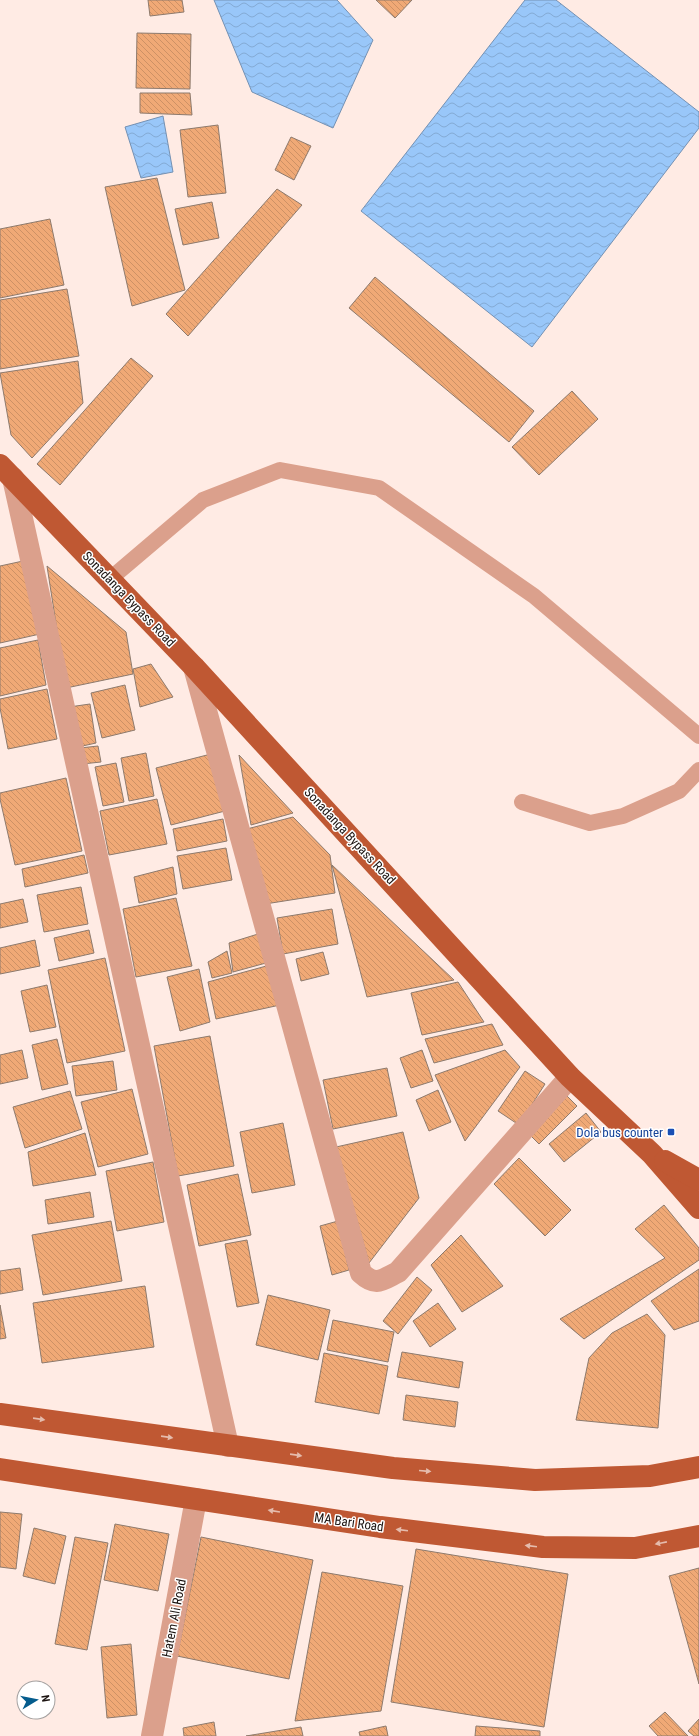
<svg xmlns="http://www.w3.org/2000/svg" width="699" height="1736" viewBox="0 0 699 1736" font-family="'Roboto Condensed',sans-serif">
<defs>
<pattern id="water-waves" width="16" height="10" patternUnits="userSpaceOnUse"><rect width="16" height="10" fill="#99c7f9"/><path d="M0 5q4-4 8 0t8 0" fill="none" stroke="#83aad4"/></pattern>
<pattern id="building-back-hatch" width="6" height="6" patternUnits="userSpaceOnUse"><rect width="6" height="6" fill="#f0a976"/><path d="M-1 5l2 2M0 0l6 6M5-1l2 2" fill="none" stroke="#cd9165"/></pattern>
</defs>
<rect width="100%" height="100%" fill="#ffebe4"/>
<g fill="url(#water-waves)" stroke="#7491b3">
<polygon points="214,0 337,0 373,40 333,128 252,92"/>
<polygon points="525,0 556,0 699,112 699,128 532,347 361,211"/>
<polygon points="163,116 173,172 141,178 125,127"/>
</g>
<g fill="url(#building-back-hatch)" stroke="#8d7a6d">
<polygon points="148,0 182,0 184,12 150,16"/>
<polygon points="376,0 412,0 395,18"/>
<polygon points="137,33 191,34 190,89 136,88"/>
<polygon points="140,93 190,93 192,115 140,113"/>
<polygon points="218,125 226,193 188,197 180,130"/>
<polygon points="291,137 311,146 294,180 275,170"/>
<polygon points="157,178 185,290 132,306 105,187"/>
<polygon points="277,189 302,205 188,336 166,314"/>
<polygon points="212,202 219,238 183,245 175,209"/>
<polygon points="50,219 64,285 0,298 0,229"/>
<polygon points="375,277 534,411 509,442 349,308"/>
<polygon points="67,289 79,356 0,369 0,300"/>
<polygon points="131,358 153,376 60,485 37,464"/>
<polygon points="78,361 83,403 32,458 11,435 0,373"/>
<polygon points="572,391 598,419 539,475 512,447"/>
<polygon points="23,561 40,634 0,643 0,566"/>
<polygon points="47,566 126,632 133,674 66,688"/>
<polygon points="38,640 46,685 0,696 0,648"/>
<polygon points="151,664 173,697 140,707 133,669"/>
<polygon points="125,685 135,730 102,738 91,693"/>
<polygon points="47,689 57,739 8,749 0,708 0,699"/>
<polygon points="90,704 96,743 78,747 69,707"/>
<polygon points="98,746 101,762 82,764 80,748"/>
<polygon points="146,753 154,796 129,801 121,758"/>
<polygon points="211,754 225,811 171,825 156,768"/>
<polygon points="239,755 293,813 251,825"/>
<polygon points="116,763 124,802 103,806 95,767"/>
<polygon points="66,778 82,851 15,865 0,799 0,793"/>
<polygon points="157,799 167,844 109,855 100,811"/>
<polygon points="293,817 330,855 335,893 265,904 243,830"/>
<polygon points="223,819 227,841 177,851 173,829"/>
<polygon points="226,848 232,880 183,889 177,856"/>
<polygon points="84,855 88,873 25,887 22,869"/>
<polygon points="332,865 454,980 367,997"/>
<polygon points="173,867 177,894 139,903 134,877"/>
<polygon points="81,887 88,924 44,932 37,895"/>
<polygon points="176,898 192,966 136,977 123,909"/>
<polygon points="23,899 28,922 0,928 0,904"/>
<polygon points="332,909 338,944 283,954 277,918"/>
<polygon points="89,930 94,953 59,961 54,938"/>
<polygon points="258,934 266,963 233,972 229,943"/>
<polygon points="35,940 40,966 0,974 0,948"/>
<polygon points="227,951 232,973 212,978 208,962"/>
<polygon points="323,952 329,974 301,981 296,959"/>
<polygon points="105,958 125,1051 67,1063 48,970"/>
<polygon points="270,965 280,1005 216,1019 208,982"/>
<polygon points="199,969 210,1022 180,1031 167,977"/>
<polygon points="458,982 484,1022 422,1035 411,993"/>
<polygon points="47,985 56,1027 30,1032 21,991"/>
<polygon points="492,1024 503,1045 434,1063 425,1039"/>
<polygon points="210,1036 234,1166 178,1176 154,1046"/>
<polygon points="57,1039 68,1084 42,1090 32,1045"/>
<polygon points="22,1050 28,1078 0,1084 0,1055"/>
<polygon points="422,1050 433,1081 411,1088 400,1058"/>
<polygon points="505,1050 520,1067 465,1141 435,1075"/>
<polygon points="113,1061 117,1090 76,1096 72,1066"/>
<polygon points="387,1068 397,1116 333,1129 323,1080"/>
<polygon points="525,1071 545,1084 519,1125 498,1111"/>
<polygon points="132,1089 148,1154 98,1167 81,1102"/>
<polygon points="438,1090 451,1122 429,1131 416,1100"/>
<polygon points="70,1091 82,1129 25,1148 13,1107"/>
<polygon points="566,1095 577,1106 539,1144 529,1134"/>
<polygon points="586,1113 601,1132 564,1162 549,1144"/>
<polygon points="283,1123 295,1185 252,1193 240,1132"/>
<polygon points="403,1132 419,1198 369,1263 336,1147"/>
<polygon points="85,1133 96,1175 33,1186 28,1152"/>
<polygon points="519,1158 571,1210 545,1236 494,1184"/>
<polygon points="153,1162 164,1222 117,1231 106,1171"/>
<polygon points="238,1174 251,1235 199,1246 187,1185"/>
<polygon points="90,1192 94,1217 48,1224 45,1200"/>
<polygon points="664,1205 699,1248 699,1260 584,1339 560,1319 665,1258 635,1229"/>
<polygon points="111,1221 122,1281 43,1295 32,1235"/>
<polygon points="338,1221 349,1270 332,1275 320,1226"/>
<polygon points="461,1235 503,1286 462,1312 431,1265"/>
<polygon points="247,1240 259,1303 237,1307 225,1244"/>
<polygon points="20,1268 23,1290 0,1294 0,1271"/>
<polygon points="699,1269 699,1321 674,1330 651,1301"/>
<polygon points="417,1277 432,1290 398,1334 383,1321"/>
<polygon points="145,1286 154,1347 42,1363 33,1303"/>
<polygon points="268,1295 330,1310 318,1360 256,1345"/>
<polygon points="438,1303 456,1329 430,1347 413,1321"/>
<polygon points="0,1305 6,1338 0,1339"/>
<polygon points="647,1314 665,1335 658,1428 576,1420 589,1358 612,1333"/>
<polygon points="333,1320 394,1332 388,1362 327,1350"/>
<polygon points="402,1352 463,1362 459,1388 397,1377"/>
<polygon points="324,1353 388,1366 379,1414 315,1402"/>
<polygon points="406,1395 458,1402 455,1427 403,1420"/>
<polygon points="0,1512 22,1514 16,1569 0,1567"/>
<polygon points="115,1524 169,1534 158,1591 104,1580"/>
<polygon points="34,1528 66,1536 55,1584 23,1576"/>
<polygon points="75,1537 108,1543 87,1650 55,1644"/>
<polygon points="201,1537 313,1560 289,1679 177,1656"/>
<polygon points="416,1549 568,1574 544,1727 391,1702"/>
<polygon points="699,1568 699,1684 669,1576"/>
<polygon points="322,1572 403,1586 381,1711 295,1721"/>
<polygon points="131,1644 137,1715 107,1718 101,1647"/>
<polygon points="665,1712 688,1736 658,1736 649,1726"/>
<polygon points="699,1719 699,1736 694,1736 688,1731"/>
<polygon points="214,1722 216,1736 184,1736 183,1728"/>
<polygon points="386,1726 388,1736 360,1736 359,1732"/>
<polygon points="476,1726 540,1731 540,1736 475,1736"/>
<polygon points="301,1727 303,1736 246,1736"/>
</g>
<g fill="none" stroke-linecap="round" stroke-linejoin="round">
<g stroke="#dba08c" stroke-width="16">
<polyline points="110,579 203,500 280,470 379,488 534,596 699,736"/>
<polyline points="522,802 590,823 623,816 679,791 699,770"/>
</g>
<g stroke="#dba08c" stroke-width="22">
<polyline points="13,478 228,1446"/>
<path d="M194,667L361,1273C376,1287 382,1280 398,1272L570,1077"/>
<polyline points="152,1736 196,1499"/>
</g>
<g stroke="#bf5833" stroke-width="22">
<polyline points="0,465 194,667 570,1077 652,1154 699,1208"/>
<polyline points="665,1161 699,1180"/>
<polyline points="0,1414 393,1468 535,1480 650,1476 699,1467"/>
<polyline points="0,1469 380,1527 543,1547 635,1548 699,1536"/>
</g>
</g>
<defs><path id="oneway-solid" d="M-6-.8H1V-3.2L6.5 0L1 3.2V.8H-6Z"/></defs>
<g fill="#e5bcad">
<use href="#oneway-solid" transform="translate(39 1419) rotate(8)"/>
<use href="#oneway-solid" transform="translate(167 1437) rotate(8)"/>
<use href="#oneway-solid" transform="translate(296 1455) rotate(8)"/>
<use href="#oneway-solid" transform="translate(425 1471) rotate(5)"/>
<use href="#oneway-solid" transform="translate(274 1511) rotate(-171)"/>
<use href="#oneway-solid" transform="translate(402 1530) rotate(-173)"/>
<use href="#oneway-solid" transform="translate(661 1543) rotate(169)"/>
<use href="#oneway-solid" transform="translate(531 1546) rotate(-173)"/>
</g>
<rect fill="#1a4fb4" stroke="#fff" stroke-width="1.5" x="667" y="1128" width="8" height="8" rx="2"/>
<g text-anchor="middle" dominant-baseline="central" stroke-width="3" stroke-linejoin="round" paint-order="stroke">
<g font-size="13" fill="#1c1411" stroke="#fff">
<text transform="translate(129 599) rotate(46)">Sonadanga Bypass Road</text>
<text transform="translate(350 836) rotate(47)">Sonadanga Bypass Road</text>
<text transform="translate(349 1522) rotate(8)">MA Bari Road</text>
<text transform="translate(174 1618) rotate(-79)">Hatem Ali Road</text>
</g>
<g font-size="13" fill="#164399" stroke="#fff" text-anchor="end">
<text x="663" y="1132">Dola bus counter</text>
</g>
</g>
<g transform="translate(36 1700) rotate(80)"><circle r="19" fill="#ffffff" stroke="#a4a1a0"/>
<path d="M0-3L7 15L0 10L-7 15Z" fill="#045c8d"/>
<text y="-6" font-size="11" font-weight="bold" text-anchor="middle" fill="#1c1411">N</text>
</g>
</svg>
